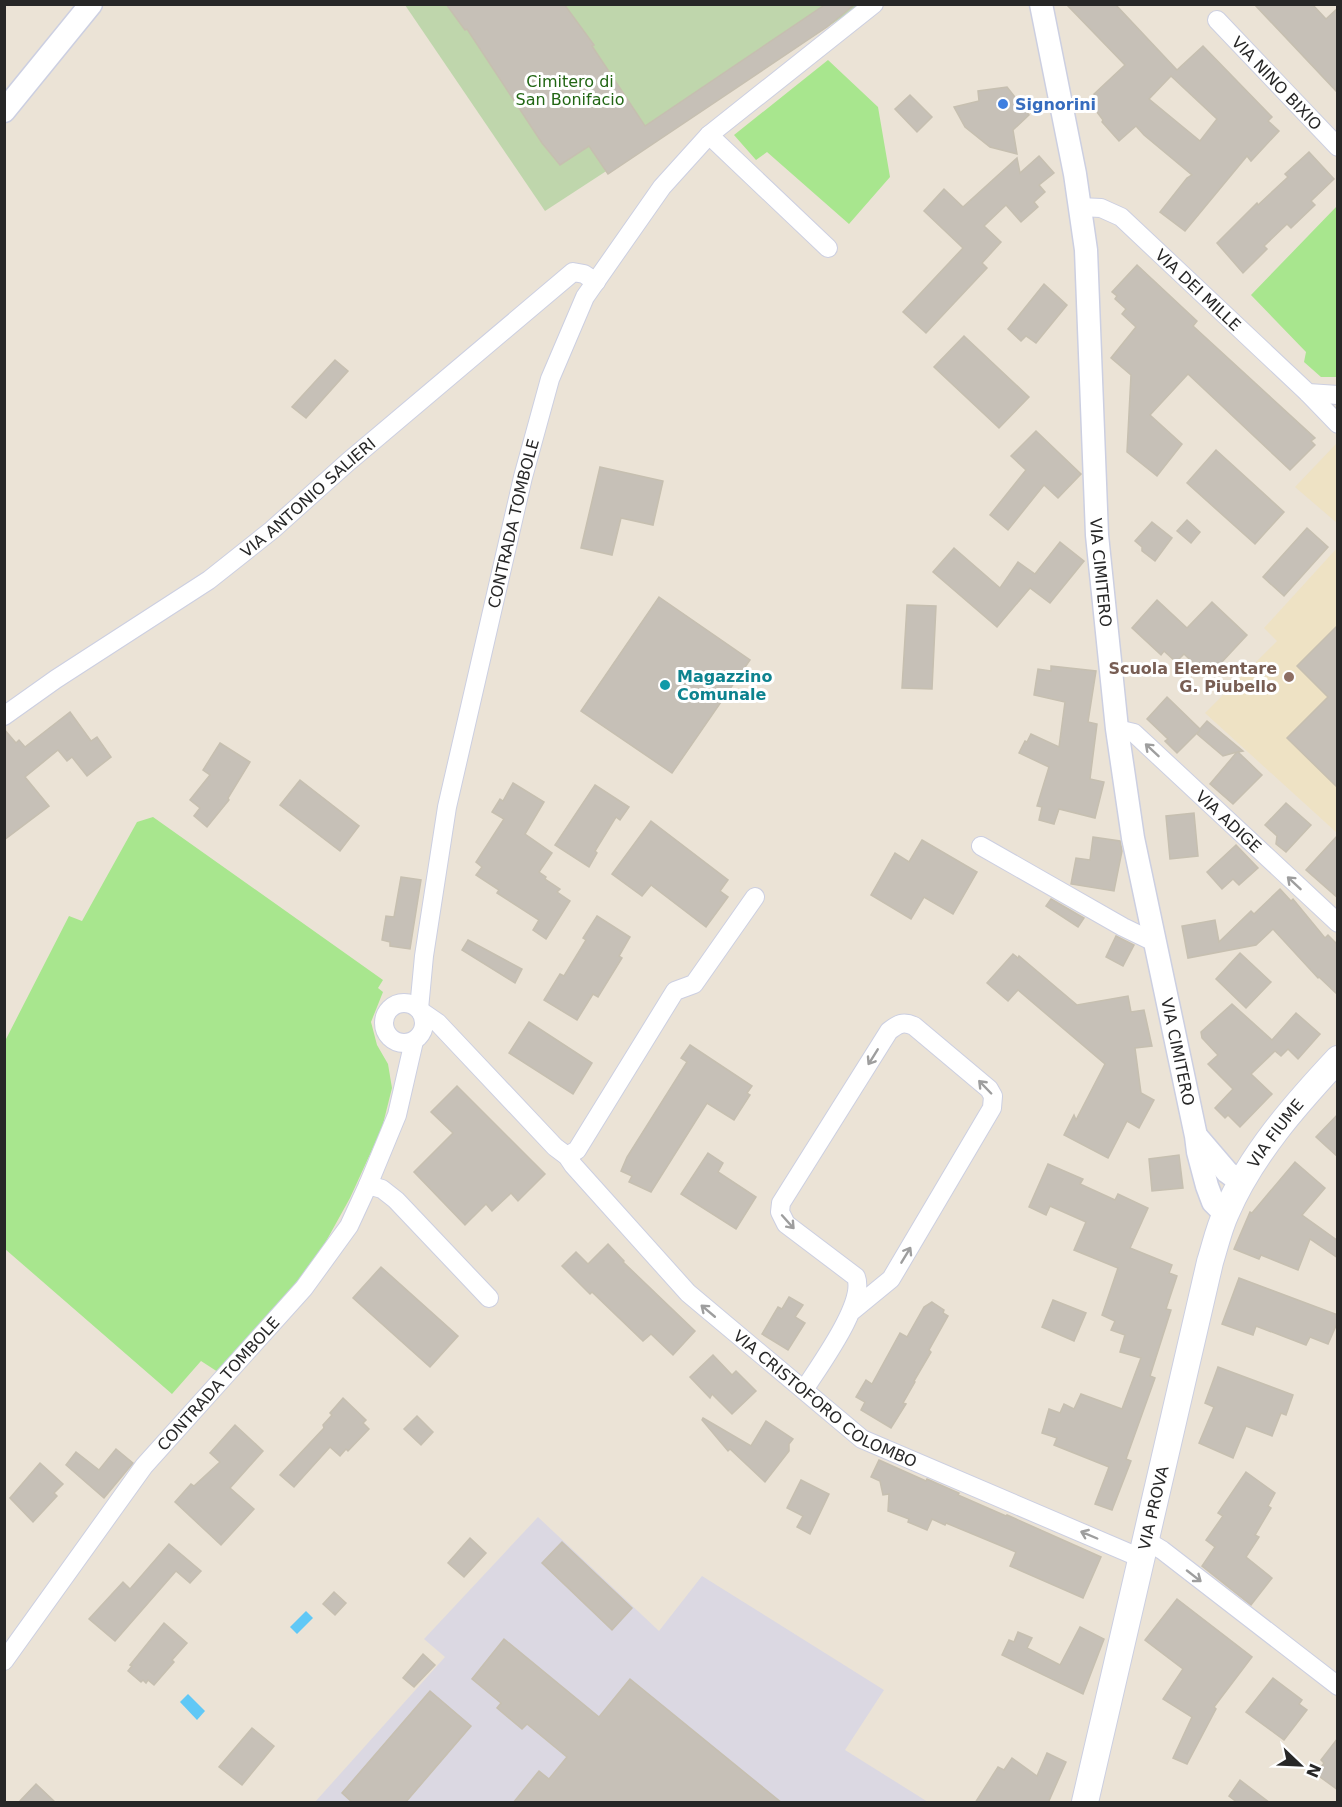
<svg xmlns="http://www.w3.org/2000/svg" width="1342" height="1807" viewBox="0 0 1342 1807" font-family="'DejaVu Sans',sans-serif">
<rect width="100%" height="100%" fill="#ebe3d6"/>
<polygon fill="#dbd8e2" points="538,1517 659,1631 702,1576 884,1690 845,1750 928,1802 315,1802 445,1657 424,1639"/>
<g fill="#eee2c4">
<polygon points="1337,443 1337,523 1295,487"/>
<polygon points="1337,548 1337,833 1205,713 1277,641 1264,628"/>
</g>
<g fill="#a8e68e">
<polygon points="828,60 878,107 890,177 849,224 767,152 756,160 734,135"/>
<polygon points="1337,206 1337,377 1321,377 1304,362 1306,352 1251,295"/>
<polygon points="153,817 383,980 378,988 383,992 371,1022 377,1045 388,1064 392,1088 382,1128 350,1198 324,1245 294,1286 218,1372 201,1361 172,1394 5,1249 4,1043 69,916 82,921 137,822"/>
</g>
<polygon fill="#bfd6ac" points="405,5 861,5 545,211"/>
<g fill="#60c8f6">
<polygon points="306,1611 313,1618 297,1634 290,1627"/>
<polygon points="188,1694 205,1711 197,1720 180,1702"/>
</g>
<g fill="#c6c0b7" stroke="#c6bfb0" stroke-width="1.5" fill-rule="evenodd">
<polygon points="446,4 564,4 594,45 592,46 645,126 826,4 855,4 827,27 608,174 589,146 560,165 542,143 467,29 465,30"/>
<path d="M1066,4H1115L1177,70L1203,46L1272,117L1268,121L1279,131L1251,161L1247,156L1185,231L1160,212L1187,178L1192,175L1144,135L1136,126L1119,141L1102,122L1103,120L1091,104L1097,98L1094,94L1125,65ZM1171,76L1217,119L1200,141L1149,99Z"/>
<polygon points="1254,4 1312,4 1326,19 1338,8 1338,93"/>
<polygon points="1007,87 1029,115 1013,130 1017,154 990,147 965,127 954,107 979,101 978,91"/>
<polygon points="910,95 932,117 917,132 895,109"/>
<polygon points="1309,152 1334,179 1311,201 1315,205 1291,228 1287,224 1264,246 1267,249 1243,273 1217,243 1257,203 1258,205 1288,177 1285,174"/>
<polygon points="1039,156 1054,173 1039,185 1045,192 1034,202 1038,207 1021,222 1006,205 984,226 1001,242 982,263 987,268 926,333 903,312 963,248 924,211 944,189 963,207 1017,158 1020,173"/>
<polygon points="1137,265 1197,321 1193,326 1315,438 1311,441 1315,445 1290,470 1188,374 1150,415 1182,444 1157,476 1127,452 1131,375 1111,358 1136,327 1122,314 1126,309 1115,299 1117,296 1112,292"/>
<polygon points="1044,284 1067,305 1036,343 1026,336 1021,341 1008,329"/>
<polygon points="964,336 1029,397 999,428 934,367"/>
<polygon points="335,360 348,371 306,418 292,407"/>
<polygon points="1036,431 1081,474 1058,498 1044,485 1008,530 990,515 1026,470 1011,456"/>
<polygon points="1216,450 1284,512 1255,544 1187,483"/>
<polygon points="600,467 663,481 653,525 621,518 612,555 581,548"/>
<polygon points="1187,520 1200,532 1191,543 1177,531"/>
<polygon points="1152,522 1172,538 1155,561 1142,551 1142,547 1135,541"/>
<polygon points="1307,528 1328,547 1284,596 1263,577"/>
<polygon points="1060,542 1084,561 1050,603 1030,588 997,627 933,572 954,548 1000,588 1018,562 1035,574"/>
<polygon points="659,597 750,660 672,773 581,711"/>
<polygon points="1157,600 1187,628 1212,602 1247,635 1208,677 1184,654 1176,662 1164,651 1161,655 1132,628"/>
<polygon points="907,605 936,606 932,689 902,688"/>
<polygon points="1338,625 1338,788 1287,738 1328,697 1297,666"/>
<polygon points="1051,666 1096,671 1088,722 1097,724 1090,779 1104,782 1095,818 1059,809 1054,824 1039,820 1042,807 1037,806 1049,767 1019,753 1025,741 1027,742 1031,734 1059,747 1065,702 1034,695 1038,669 1051,671"/>
<polygon points="1167,697 1200,729 1207,721 1243,751 1238,752 1262,775 1233,804 1210,784 1237,752 1223,756 1197,734 1200,730 1177,753 1165,741 1168,739 1147,719"/>
<polygon points="70,712 91,741 97,737 111,757 87,776 72,757 67,761 58,750 25,777 49,806 4,840 4,729 16,743 19,740 25,747"/>
<polygon points="220,743 250,762 228,798 229,800 207,827 194,816 200,808 190,800 210,775 203,770"/>
<polygon points="300,780 359,826 340,851 280,805"/>
<polygon points="513,783 544,802 525,834 552,853 539,872 546,877 545,879 560,889 557,892 570,901 546,939 533,930 539,920 497,893 499,890 476,875 482,867 476,862 504,819 492,812 500,799 503,801"/>
<polygon points="595,785 629,807 620,820 616,817 595,851 597,853 589,867 555,845"/>
<polygon points="1286,803 1311,825 1286,852 1276,844 1277,836 1265,825"/>
<polygon points="1194,813 1198,856 1170,859 1166,816"/>
<polygon points="651,821 728,880 720,891 728,897 706,927 651,885 642,896 612,874"/>
<polygon points="1338,835 1338,898 1306,870"/>
<polygon points="1093,837 1120,841 1122,851 1114,891 1071,884 1076,858 1090,860"/>
<polygon points="922,840 977,872 953,914 924,897 911,919 871,895 895,853 909,862"/>
<polygon points="1236,845 1258,868 1239,885 1233,879 1222,889 1207,872"/>
<polygon points="401,877 421,880 410,949 390,946 390,942 382,940 386,916 394,917"/>
<polygon points="1280,889 1291,901 1293,899 1325,938 1328,935 1338,945 1338,995 1319,977 1318,978 1273,929 1256,945 1188,958 1182,926 1215,920 1219,942 1251,911 1254,914"/>
<polygon points="1051,899 1084,918 1078,927 1046,906"/>
<polygon points="597,916 630,937 619,956 622,958 598,997 593,994 577,1020 544,1000 560,974 564,976 586,940 583,938"/>
<polygon points="1116,936 1134,945 1123,966 1106,957"/>
<polygon points="468,940 522,969 515,983 462,950"/>
<polygon points="1240,953 1271,982 1246,1008 1216,979"/>
<polygon points="1013,954 1018,958 1019,956 1077,1005 1128,996 1131,1012 1144,1010 1152,1046 1135,1048 1141,1093 1154,1100 1139,1128 1127,1121 1108,1158 1064,1135 1074,1115 1076,1120 1105,1064 1018,990 1008,1001 987,983"/>
<polygon points="1232,1004 1272,1040 1296,1013 1320,1034 1298,1059 1288,1049 1281,1056 1275,1051 1251,1074 1272,1094 1240,1127 1228,1115 1225,1118 1215,1108 1233,1089 1208,1064 1218,1055 1202,1038 1201,1032"/>
<polygon points="529,1022 592,1063 573,1094 509,1053"/>
<polygon points="690,1045 752,1086 747,1093 750,1095 734,1120 707,1103 651,1192 629,1182 632,1176 621,1171 627,1157 687,1062 681,1058"/>
<polygon points="457,1086 545,1174 518,1201 511,1193 492,1211 486,1204 465,1225 414,1172 453,1133 431,1112"/>
<polygon points="1338,1114 1338,1157 1316,1137"/>
<polygon points="708,1153 723,1163 718,1172 756,1197 736,1229 681,1194"/>
<polygon points="1179,1155 1183,1188 1152,1191 1149,1159"/>
<polygon points="1295,1162 1325,1188 1302,1215 1338,1241 1338,1258 1310,1239 1298,1270 1261,1255 1259,1259 1234,1249 1250,1212 1252,1213"/>
<polygon points="1048,1164 1083,1179 1080,1184 1115,1200 1118,1194 1148,1208 1130,1248 1172,1265 1169,1273 1177,1276 1166,1309 1171,1310 1150,1376 1155,1378 1126,1459 1131,1461 1112,1510 1095,1504 1109,1467 1054,1445 1057,1438 1042,1433 1049,1409 1060,1413 1064,1404 1074,1409 1081,1394 1122,1409 1141,1358 1120,1352 1125,1335 1111,1330 1115,1321 1102,1315 1118,1268 1074,1250 1086,1222 1050,1206 1046,1215 1029,1207"/>
<polygon points="608,1244 624,1261 623,1262 695,1331 673,1355 651,1334 643,1341 592,1292 590,1294 562,1266 576,1252 588,1264"/>
<polygon points="381,1267 458,1336 430,1367 353,1298"/>
<polygon points="1239,1278 1338,1315 1338,1321 1328,1344 1310,1337 1306,1345 1256,1326 1253,1335 1222,1324"/>
<polygon points="789,1297 803,1305 795,1317 805,1323 788,1350 762,1334 778,1307 782,1309"/>
<polygon points="1053,1300 1086,1313 1074,1341 1042,1327"/>
<polygon points="932,1302 944,1310 943,1313 948,1316 929,1350 931,1352 914,1381 915,1382 903,1403 906,1404 891,1428 861,1410 865,1402 856,1397 866,1380 872,1384 900,1333 907,1337 924,1307"/>
<polygon points="713,1355 732,1375 736,1371 756,1391 732,1414 712,1394 710,1398 690,1377"/>
<polygon points="1218,1367 1293,1395 1286,1415 1281,1413 1272,1436 1246,1426 1233,1458 1199,1443 1214,1407 1205,1403"/>
<polygon points="343,1398 366,1420 363,1423 369,1429 348,1451 346,1449 340,1456 330,1447 294,1487 280,1475 324,1428 323,1425 332,1415 330,1413"/>
<polygon points="417,1416 433,1432 421,1445 404,1429"/>
<polygon points="703,1418 751,1446 766,1421 793,1439 789,1444 789,1451 765,1482 730,1449 728,1451 702,1420"/>
<polygon points="235,1425 263,1451 230,1488 254,1509 221,1545 175,1502 191,1484 194,1486 220,1462 210,1453"/>
<polygon points="116,1449 133,1463 104,1498 66,1465 76,1452 99,1470"/>
<polygon points="879,1460 926,1481 927,1479 959,1493 958,1495 1006,1516 1007,1515 1101,1557 1083,1598 1010,1566 1016,1552 946,1523 945,1525 932,1519 927,1530 908,1522 909,1519 888,1511 889,1494 883,1495 880,1481 871,1477"/>
<polygon points="40,1463 63,1484 54,1493 57,1496 33,1522 10,1498"/>
<polygon points="1246,1472 1275,1493 1268,1506 1271,1508 1255,1535 1259,1537 1246,1557 1272,1578 1251,1605 1202,1566 1215,1547 1206,1540 1223,1516 1218,1513"/>
<polygon points="801,1480 829,1494 810,1534 797,1527 803,1516 787,1508"/>
<polygon points="470,1538 486,1553 464,1577 448,1563"/>
<polygon points="562,1542 632,1608 612,1630 542,1563"/>
<polygon points="169,1544 201,1571 190,1583 176,1571 115,1641 89,1619 123,1582 130,1589"/>
<polygon points="334,1592 346,1603 335,1615 323,1604"/>
<polygon points="1177,1599 1252,1657 1214,1707 1216,1709 1187,1764 1173,1758 1192,1717 1163,1699 1183,1669 1145,1640"/>
<polygon points="164,1623 187,1643 172,1660 174,1662 154,1685 148,1680 146,1683 143,1680 141,1682 128,1671 132,1666 130,1665"/>
<polygon points="1080,1627 1104,1639 1083,1694 1002,1655 1009,1640 1014,1642 1018,1632 1032,1638 1027,1648 1060,1665"/>
<polygon points="504,1639 599,1717 630,1679 782,1803 513,1803 539,1771 549,1779 567,1757 527,1724 522,1729 497,1708 501,1703 472,1679"/>
<polygon points="423,1654 435,1665 414,1687 403,1678"/>
<polygon points="1273,1678 1302,1700 1299,1704 1307,1710 1284,1740 1246,1712"/>
<polygon points="430,1691 471,1726 405,1803 353,1803 342,1793"/>
<polygon points="252,1728 274,1746 242,1785 219,1767"/>
<polygon points="1338,1738 1338,1790 1316,1774 1324,1763 1321,1760"/>
<polygon points="1047,1753 1066,1762 1048,1803 975,1803 998,1767 1004,1770 1012,1758 1037,1776"/>
<polygon points="1240,1780 1270,1803 1238,1803 1229,1796"/>
<polygon points="36,1784 56,1803 18,1803"/>
</g>
<g fill="none" stroke-linecap="round" stroke-linejoin="round">
<g stroke="#cccfe1" stroke-width="20">
<g id="minor">
<path id="s1" d="M1217,20L1338,147"/>
<polyline points="709,135 828,248"/>
<path id="s2" d="M1079,207L1101,208L1121,217L1308,393L1338,395"/>
<polyline points="1308,393 1338,424"/>
<path id="s3" d="M4,716L56,679L209,580L272,530L348,462L573,272L584,274L596,282"/>
<path id="s4" d="M1117,729L1134,733L1338,923"/>
<polyline points="981,846 1123,927 1154,942"/>
<circle cx="404" cy="1023" r="20"/>
<path id="s5" d="M419,1009L424,956L447,807L523,477L550,379L585,297L662,187L709,135L874,4"/>
<path id="s6" d="M422,1012L438,1023L555,1147L567,1156L573,1165L688,1293L862,1439L1143,1559"/>
<polyline points="567,1156 577,1150 675,991 694,984 755,897"/>
<polyline points="368,1185 382,1189 396,1200 489,1298"/>
<path d="M804,1390C819,1366 866,1303 856,1277L786,1224L780,1212L781,1203L889,1031C898,1024 903,1021 914,1026L989,1089L993,1096L992,1108L891,1279L852,1311"/>
<polyline points="1147,1541 1162,1550 1338,1686"/>
<path id="s7" d="M4,1661L144,1466L304,1288L349,1226L368,1185L397,1115L414,1041"/>
</g>
</g>
<g stroke="#cccfe1" stroke-width="25">
<g id="tertiary">
<path id="s8" d="M1041,4L1075,174L1086,250L1097,535L1117,729L1133,838L1196,1136L1198,1152L1207,1186L1213,1202L1225,1214"/>
<polyline points="4,111 91,4"/>
<polyline points="1197,1137 1227,1172 1242,1183"/>
</g>
</g>
<g stroke="#cccfe1" stroke-width="28">
<g id="secondary">
<path id="s9" d="M1085,1802L1210,1262C1215,1246 1219,1228 1226,1213C1251,1155 1295,1105 1338,1059"/>
</g>
</g>
<use href="#minor" stroke="#fff" stroke-width="18"/>
<use href="#tertiary" stroke="#fff" stroke-width="22"/>
<use href="#secondary" stroke="#fff" stroke-width="26"/>
</g>
<defs><path id="oneway-shaft" d="M-6 0H5M1.5-3L5.5 0L1.5 3" fill="none" stroke-width="1.6" stroke-linecap="round" stroke-linejoin="round" transform="scale(1.5)"/></defs>
<g stroke="#9e9e9e">
<use href="#oneway-shaft" transform="translate(1152 750) rotate(-137)"/>
<use href="#oneway-shaft" transform="translate(1294 883) rotate(-137)"/>
<use href="#oneway-shaft" transform="translate(873 1057) rotate(122)"/>
<use href="#oneway-shaft" transform="translate(985 1087) rotate(-134)"/>
<use href="#oneway-shaft" transform="translate(788 1222) rotate(48)"/>
<use href="#oneway-shaft" transform="translate(906 1255) rotate(-59)"/>
<use href="#oneway-shaft" transform="translate(708 1311) rotate(-140)"/>
<use href="#oneway-shaft" transform="translate(1089 1535) rotate(-157)"/>
<use href="#oneway-shaft" transform="translate(1194 1576) rotate(38)"/>
</g>
<circle fill="#3f7fe0" stroke="#fff" stroke-width="2" cx="1003" cy="104" r="6"/>
<circle fill="#8d6e63" stroke="#fff" stroke-width="2" cx="1289" cy="677" r="6"/>
<circle fill="#0f9aa8" stroke="#fff" stroke-width="2" cx="665" cy="685" r="6"/>
<g text-anchor="middle" dominant-baseline="central" stroke-width="6" stroke-linejoin="round" paint-order="stroke">
<g font-size="16" fill="#226614" stroke="#fff">
<text x="570" y="81">Cimitero di<tspan x="570" dy="18">San Bonifacio</tspan></text>
</g>
<g font-size="16" fill="#272727" stroke="#fff">
<text stroke="none"><textPath href="#s1" startOffset="87">VIA NINO BIXIO</textPath></text>
<text stroke="none"><textPath href="#s2" startOffset="150">VIA DEI MILLE</textPath></text>
<text stroke="none"><textPath href="#s3" startOffset="375">VIA ANTONIO SALIERI</textPath></text>
<text stroke="none"><textPath href="#s5" startOffset="495">CONTRADA TOMBOLE</textPath></text>
<text stroke="none"><textPath href="#s8" startOffset="573">VIA CIMITERO</textPath></text>
<text stroke="none"><textPath href="#s4" startOffset="147">VIA ADIGE</textPath></text>
<text stroke="none"><textPath href="#s8" startOffset="1059">VIA CIMITERO</textPath></text>
<text stroke="none"><textPath href="#s9" startOffset="700">VIA FIUME</textPath></text>
<text stroke="none"><textPath href="#s7" startOffset="351">CONTRADA TOMBOLE</textPath></text>
<text stroke="none"><textPath href="#s6" startOffset="562">VIA CRISTOFORO COLOMBO</textPath></text>
<text stroke="none"><textPath href="#s9" startOffset="302">VIA PROVA</textPath></text>
</g>
<g font-size="16" font-weight="bold" fill="#366cbe" stroke="#fff" text-anchor="start">
<text x="1015" y="104">Signorini</text>
</g>
<g font-size="16" font-weight="bold" fill="#785e54" stroke="#fff" text-anchor="end">
<text x="1277" y="668">Scuola Elementare<tspan x="1277" dy="18">G. Piubello</tspan></text>
</g>
<g font-size="16" font-weight="bold" fill="#0d838f" stroke="#fff" text-anchor="start">
<text x="677" y="676">Magazzino<tspan x="677" dy="18">Comunale</tspan></text>
</g>
</g>
<rect width="1342" height="1807" fill="none" stroke="#272727" stroke-width="12"/>
<g transform="translate(1300 1765) rotate(113)" stroke="#ffffff" stroke-width="4.5" paint-order="stroke">
<path d="M0-4.5L10 22L0 15L-10 22Z" fill="#272727"/>
<text y="-9" font-size="16" font-weight="bold" text-anchor="middle" fill="#272727">N</text>
</g>
</svg>
